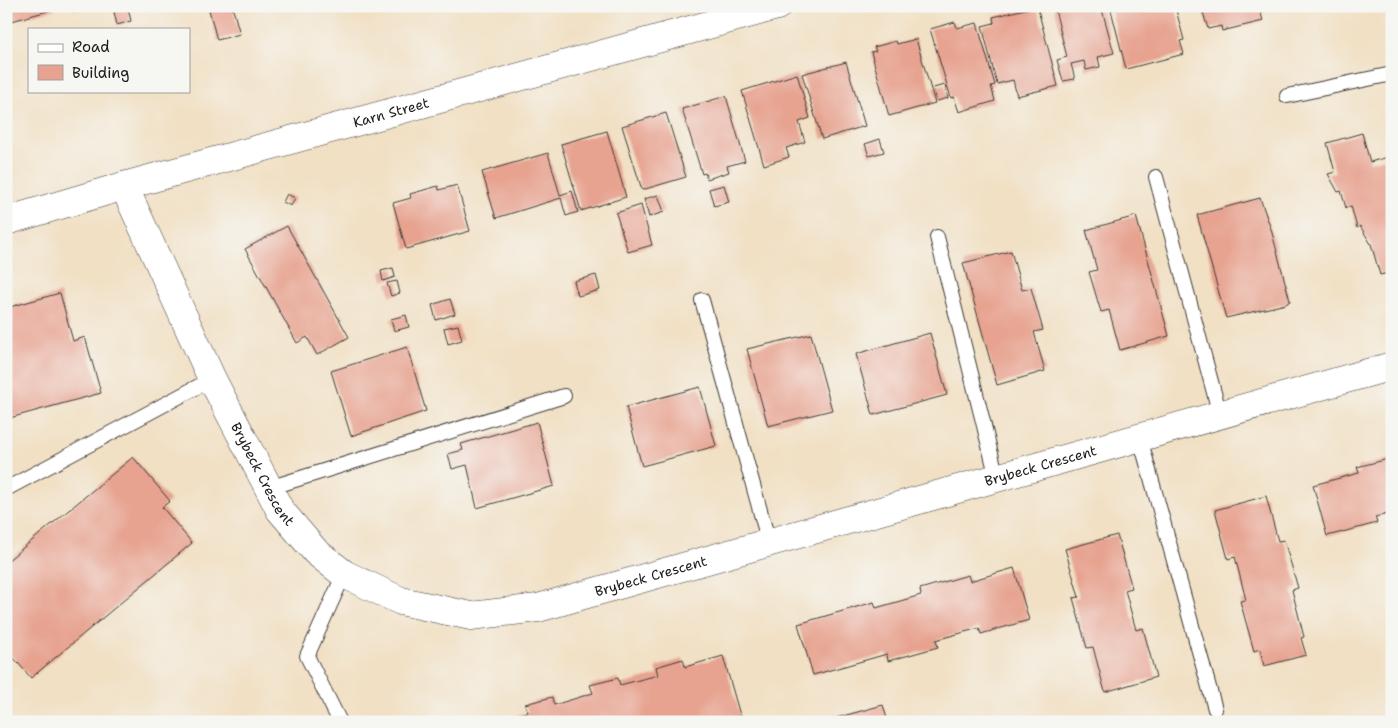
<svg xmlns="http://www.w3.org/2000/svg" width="1398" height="728" viewBox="0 0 1398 728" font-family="'Shantell Sans',sans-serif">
<rect width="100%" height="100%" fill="#f6f6f2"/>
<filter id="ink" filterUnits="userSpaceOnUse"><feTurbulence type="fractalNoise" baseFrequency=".02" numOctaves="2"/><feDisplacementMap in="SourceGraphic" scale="10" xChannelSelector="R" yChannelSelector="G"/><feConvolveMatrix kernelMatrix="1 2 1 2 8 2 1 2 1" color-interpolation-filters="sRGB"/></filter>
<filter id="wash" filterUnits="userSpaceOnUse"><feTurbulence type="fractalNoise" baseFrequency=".0096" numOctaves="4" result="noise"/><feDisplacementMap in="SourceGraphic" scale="20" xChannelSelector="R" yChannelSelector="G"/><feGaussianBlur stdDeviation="1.12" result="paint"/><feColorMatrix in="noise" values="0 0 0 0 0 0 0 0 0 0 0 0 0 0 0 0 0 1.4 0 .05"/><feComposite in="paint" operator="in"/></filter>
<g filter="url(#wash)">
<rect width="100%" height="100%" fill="#f1e0c4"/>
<g id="blocks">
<g fill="#e7a390">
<polygon points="6,6 54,6 55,9 8,22 10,29 6,31"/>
<polygon points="73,6 86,6 86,7 74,10"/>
<polygon points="208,6 232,6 240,34 217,40"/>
<polygon points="1037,6 1058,86 1017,96 1013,80 997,84 982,26 994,23 993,17"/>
<polygon points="1054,6 1101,6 1114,53 1098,57 1100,67 1086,70 1084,61 1071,64 1075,79 1063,81 1057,60 1067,57"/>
<polygon points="1110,6 1175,6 1184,40 1180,41 1184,54 1126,69"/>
<polygon points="1213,6 1259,6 1263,21 1222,31 1221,26 1208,29 1202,9"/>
<polygon points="128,8 131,21 117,25 114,12"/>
<polygon points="955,22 957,28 977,23 995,85 991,86 995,101 959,112 954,97 951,98 930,29"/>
<polygon points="916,39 935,103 889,116 871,52 876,51 874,47 896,41 897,44"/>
<polygon points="846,62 865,126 822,139 802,74"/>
<polygon points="797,74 810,118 799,122 805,142 786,148 789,157 764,165 742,91"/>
<polygon points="945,85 948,98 937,101 933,88"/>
<polygon points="726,96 745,161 727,166 729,172 707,179 705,173 702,174 682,109"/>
<polygon points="666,113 686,177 642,190 622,126"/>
<polygon points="607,131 626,197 581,211 561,144"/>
<polygon points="1362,133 1370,162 1392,156 1392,272 1380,275 1371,244 1360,226 1357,228 1351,206 1346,208 1341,191 1338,192 1328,174 1335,172 1327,143"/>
<polygon points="880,139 884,152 869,156 865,144"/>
<polygon points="548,153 560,195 572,191 578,212 566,216 561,198 496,218 482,172"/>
<polygon points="457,185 470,231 406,249 393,203 411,198 410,194 438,186 439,190"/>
<polygon points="724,185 729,202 714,206 709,189"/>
<polygon points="287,194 295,198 291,206 283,202"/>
<polygon points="658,195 664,212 649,217 644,199"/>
<polygon points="1260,198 1271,229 1290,301 1286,304 1226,318 1197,215"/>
<polygon points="641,205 652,245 628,252 616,213"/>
<polygon points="1136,216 1169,336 1120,350 1109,310 1101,312 1089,272 1097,270 1086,230"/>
<polygon points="287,226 349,337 317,355 307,337 297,343 245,249"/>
<polygon points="1011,251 1022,290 1031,288 1043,330 1034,332 1045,371 997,385 963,263"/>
<polygon points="393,268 395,277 383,281 381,271"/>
<polygon points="596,275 600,290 578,296 574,281"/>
<polygon points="397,281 400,293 391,296 387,283"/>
<polygon points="60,293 73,341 85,337 101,393 6,419 6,308"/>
<polygon points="450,299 455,314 436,320 432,305"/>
<polygon points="406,315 409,327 394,331 391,319"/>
<polygon points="458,325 462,340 448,344 444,328"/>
<polygon points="930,333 947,395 873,415 856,354"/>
<polygon points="811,334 832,410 768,426 747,349"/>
<polygon points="407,347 426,411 351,436 331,371"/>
<polygon points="700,387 716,446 642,466 626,407"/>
<polygon points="537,422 554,486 477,508 467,465 452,469 448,454 463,450 461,444"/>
<polygon points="133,457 170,501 162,507 192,543 31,678 6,649 6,562"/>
<polygon points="1392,458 1392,513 1375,517 1377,523 1327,536 1313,485 1359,473 1357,467"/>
<polygon points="1266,496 1278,541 1284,540 1298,588 1292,590 1304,637 1301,638 1306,655 1264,666 1260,649 1254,651 1240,601 1246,600 1235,557 1228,559 1215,510"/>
<polygon points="1117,535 1132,588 1125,590 1136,630 1143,628 1156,677 1105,692 1093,647 1087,648 1073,598 1079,597 1065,549"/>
<polygon points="1014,568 1029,620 981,634 979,628 936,640 938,647 888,661 887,654 813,675 798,624 874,602 876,608 921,595 920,589 968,575 970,581"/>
<polygon points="723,656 742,722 508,722 506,718 528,712 525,704 552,697 554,705 593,693 590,685 618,678 620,685 658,675 656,667 683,659 685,667"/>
<polygon points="883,705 888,722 833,722 832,719"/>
</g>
</g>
</g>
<g filter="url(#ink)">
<use href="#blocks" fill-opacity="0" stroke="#3c3935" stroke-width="1"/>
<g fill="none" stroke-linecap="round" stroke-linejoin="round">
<g stroke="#3c3935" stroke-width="16">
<g id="lane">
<polyline points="1287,96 1392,74"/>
<polyline points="1156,177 1220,415"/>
<polyline points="937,237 997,478"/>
<polyline points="702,300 769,543"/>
<polyline points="1140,438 1215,709"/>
<polyline points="269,488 564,396"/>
<polyline points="6,489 212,379"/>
<polyline points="340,722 307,656 344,574"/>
</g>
</g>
<g stroke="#3c3935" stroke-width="29">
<g id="street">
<path id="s1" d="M124,186L212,379L280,510L316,552L344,574L401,601L471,616L538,608L1392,366"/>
<path id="s2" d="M6,221L124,186L777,6"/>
</g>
</g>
<use href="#lane" stroke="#fff" stroke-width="14"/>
<use href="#street" stroke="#fff" stroke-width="28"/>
</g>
</g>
<g text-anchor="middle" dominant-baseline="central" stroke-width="4" stroke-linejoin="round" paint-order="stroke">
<g font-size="14" fill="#1c1c1c" stroke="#f6f6f2">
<text stroke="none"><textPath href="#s2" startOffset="400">Karn Street</textPath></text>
<text stroke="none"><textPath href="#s1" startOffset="1175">Brybeck Crescent</textPath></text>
<text stroke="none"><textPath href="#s1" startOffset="320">Brybeck Crescent</textPath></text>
<text stroke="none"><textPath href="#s1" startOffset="770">Brybeck Crescent</textPath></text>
</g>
</g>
<rect width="1398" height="728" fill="none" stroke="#f6f6f2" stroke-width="25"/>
<rect x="28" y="28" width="162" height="65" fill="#f6f6f2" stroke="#9f9f9c"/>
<rect x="38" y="44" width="25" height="8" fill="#ffffff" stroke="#9f9f9c"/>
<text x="72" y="52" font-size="15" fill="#1c1c1c">Road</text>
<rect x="38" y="65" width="25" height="15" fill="#e7a390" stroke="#9f9f9c"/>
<text x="72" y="78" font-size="15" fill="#1c1c1c">Building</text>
</svg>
